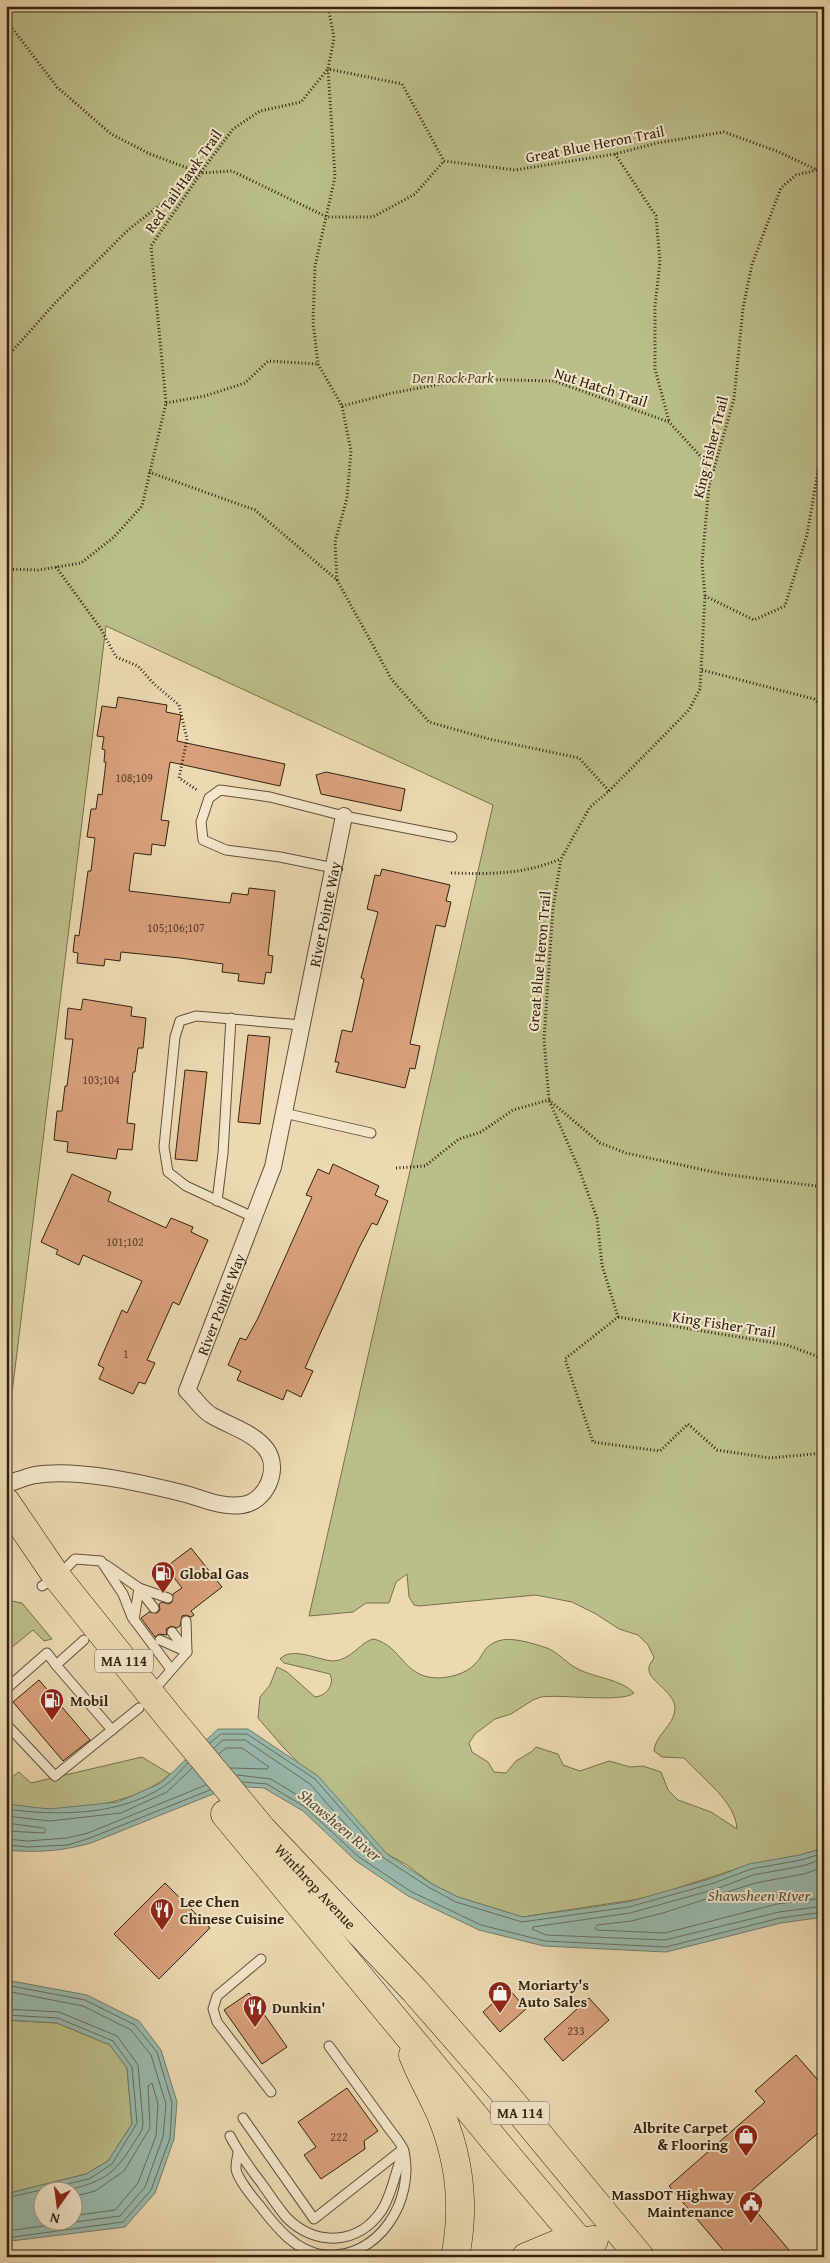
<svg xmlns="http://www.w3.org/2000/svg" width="830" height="2263" viewBox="0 0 830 2263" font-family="'Gentium Book Plus',serif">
<rect width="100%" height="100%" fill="#ecd9b1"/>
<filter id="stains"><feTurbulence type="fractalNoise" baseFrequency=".004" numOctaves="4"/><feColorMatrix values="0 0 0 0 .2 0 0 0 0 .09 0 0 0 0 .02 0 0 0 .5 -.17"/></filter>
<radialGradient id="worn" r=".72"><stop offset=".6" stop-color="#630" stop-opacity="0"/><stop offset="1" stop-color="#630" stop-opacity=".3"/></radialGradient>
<g fill="#bbbe89" stroke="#77704c">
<path d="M6,6H824V1848L800,1855L749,1865L646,1898L522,1917L458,1897L432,1884L407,1865L387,1854L283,1747L258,1718L260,1697L270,1685L277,1667L287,1672L315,1697C326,1696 335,1685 330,1674L284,1663L280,1659C292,1646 318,1660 333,1661C351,1661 362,1640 374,1639C403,1647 402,1676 436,1678C449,1678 466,1674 475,1664C485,1654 482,1647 498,1641C511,1636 535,1644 547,1648C558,1652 567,1664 578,1669C595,1678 621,1679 634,1693C623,1703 560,1694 541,1697L533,1700L511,1714L495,1719L475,1734L469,1743L472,1752L488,1762L494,1772L506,1773L516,1761L531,1752L536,1747L558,1754L563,1765L580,1771L609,1761L630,1767L643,1766L661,1772L668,1790L678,1800L711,1812L737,1829C736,1802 701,1777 684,1758L662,1757L654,1751C655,1735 674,1726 675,1709C675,1690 646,1681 649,1667C650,1663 653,1661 654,1657L648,1645L638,1635L619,1629L596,1614L572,1602L536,1595L419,1606L414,1605L409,1597L407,1574L396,1582L389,1603H366L353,1612L309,1616L493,805L106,626L8,1426L6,1422Z"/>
<polygon points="6,1600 22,1603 52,1639 44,1641 33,1630 6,1652"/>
<path d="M142,1757L170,1774C142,1800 86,1810 49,1809C35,1809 20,1806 6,1804V1781L19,1772L31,1783Z"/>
<polygon points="6,2020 57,2023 110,2045 127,2068 132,2124 108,2161 86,2174 6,2194"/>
</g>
<g fill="#99baad" stroke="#707e6d" fill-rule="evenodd">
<path d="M218,1729H248L318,1776L387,1854L432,1884L458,1897L523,1917L628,1902L713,1878L749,1864L800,1855L824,1848V1917L781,1923L666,1952L544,1946L479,1930L408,1896L356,1861L303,1811L264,1788L233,1786L91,1843C63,1851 36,1853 6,1850V1804L49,1809L118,1802L161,1783Z"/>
<path d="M6,1980L87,1995L139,2021L161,2050L177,2102L174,2139L155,2193L125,2227L11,2241L6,2244V2194L86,2174L108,2161L132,2124L127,2068L110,2045L57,2023L6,2020ZM42,2190H72V2220H42Z"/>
</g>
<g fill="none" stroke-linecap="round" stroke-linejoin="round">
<g stroke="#666e5e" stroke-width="1">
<polyline points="210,1743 221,1734 247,1734 315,1779 384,1858 430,1888 456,1902 522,1922 629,1907 714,1883 751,1869 801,1860 824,1853"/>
<polyline points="214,1748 223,1740 245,1740 310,1784 369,1851 369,1854 362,1852 310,1803 271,1779 237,1775"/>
<polyline points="219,1754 226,1748 242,1748 269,1767 267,1769 231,1768"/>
<polyline points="242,1782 267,1784 305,1807 359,1857 410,1891 481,1925 545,1941 666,1947 780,1918 824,1912"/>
<path d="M6,1809C57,1816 118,1816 163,1787C172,1781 180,1771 188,1763"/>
<polyline points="6,1816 50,1821 121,1813 167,1792 192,1768"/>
<polyline points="6,1823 44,1828 46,1830 44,1833 6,1831"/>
<polyline points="6,1839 28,1841 67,1838 88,1833 206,1785"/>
<polyline points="6,1845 28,1847 68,1845 90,1838 210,1790"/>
<polyline points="824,1859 802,1866 753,1875 716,1889 630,1913 533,1927 532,1929 546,1935 665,1940 779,1912 824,1906"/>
<polyline points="824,1867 804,1874 755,1883 663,1913 631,1921 597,1925 595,1928 597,1930 665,1933 777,1904 824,1898"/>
<polyline points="6,1985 85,2000 135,2025 157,2052 172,2103 170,2138 151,2190 123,2222 6,2238"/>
<polyline points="6,1991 83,2006 131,2030 151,2055 166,2104 163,2137 145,2187 120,2216 6,2231"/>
<path d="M6,2009L59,2012L117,2036L138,2065L143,2123L142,2130C118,2168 114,2179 68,2190"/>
<polyline points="6,2015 58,2018 113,2041 132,2067 137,2123 112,2164 89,2179 6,2198"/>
<polyline points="72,2197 95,2191 124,2171 150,2128 148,2086 152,2083 158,2104 156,2136 138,2183 115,2210 72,2216"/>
</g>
</g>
<g fill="#d8a17c" stroke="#33230e">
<polygon points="118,697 167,705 166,712 181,715 177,741 285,764 280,786 170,762 161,820 169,821 165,846 152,844 151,855 134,853 129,891 230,903 232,893 248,895 249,888 275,891 268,955 273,956 271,973 266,972 264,984 238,981 239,974 222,972 223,964 180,958 121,952 120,961 105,959 104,966 77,963 78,953 73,952 75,935 79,936 88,871 91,871 95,838 87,837 91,809 96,809 98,794 102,795 106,762 104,762 105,750 102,749 104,737 97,736 102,706 116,708"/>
<polygon points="326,772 405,789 401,811 321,794 316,775"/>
<polygon points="382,869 450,885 446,901 451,902 445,927 436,925 410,1044 420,1046 415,1069 410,1068 405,1088 336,1072 339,1062 335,1062 342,1030 352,1032 364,979 361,978 378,912 367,909 375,875 380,876"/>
<polygon points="83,999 132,1007 131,1016 146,1018 143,1048 138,1048 135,1072 133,1072 127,1123 135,1124 132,1150 118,1149 116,1159 67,1152 68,1142 54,1140 57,1111 62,1111 65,1086 67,1086 73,1039 65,1039 68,1008 81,1010"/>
<polygon points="248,1035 270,1037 260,1124 238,1122"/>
<polygon points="185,1070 207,1072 197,1161 175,1159"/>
<polygon points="333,1164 379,1186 375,1195 388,1201 377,1225 372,1223 359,1248 316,1343 305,1368 313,1371 301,1397 287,1390 283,1400 237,1380 241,1371 228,1365 240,1338 246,1340 258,1318 312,1197 306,1195 318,1169 329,1174"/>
<polygon points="72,1174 111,1192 108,1201 166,1228 171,1218 193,1227 191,1232 208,1240 179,1305 173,1302 147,1360 155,1363 145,1384 139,1382 133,1394 99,1379 104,1368 98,1365 122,1310 127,1313 142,1281 83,1255 79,1265 56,1254 58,1250 41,1242"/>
<polygon points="191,1548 222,1587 191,1611 194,1615 191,1617 186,1615 182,1616 180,1626 177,1628 171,1626 166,1629 167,1635 159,1634 155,1637 141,1618 149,1612 157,1613 160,1610 159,1604 162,1602 169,1604 172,1602 173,1594 182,1588 166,1567"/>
<polygon points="39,1680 90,1740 63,1761 13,1702"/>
<polygon points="165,1883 210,1928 159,1979 114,1934"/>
<polygon points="509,1989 526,2009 500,2032 483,2012"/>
<polygon points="249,1993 287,2047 262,2064 224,2010"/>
<polygon points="589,1998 609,2020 563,2061 544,2039"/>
<polygon points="796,2055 824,2087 824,2128 744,2197 795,2257 729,2257 669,2186 765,2102 755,2091"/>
<polygon points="347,2088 378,2131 364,2141 365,2149 321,2179 304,2155 316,2147 298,2122"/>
</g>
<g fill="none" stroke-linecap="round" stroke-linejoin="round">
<g stroke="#615037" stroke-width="11">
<g id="lane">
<polyline points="334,868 280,857 226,850 203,840 201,822 209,798 220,790 270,797 344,816 452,837"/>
<polyline points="284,1113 371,1133"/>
<polyline points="217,1201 223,1153 231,1018"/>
<polyline points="253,1217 186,1186 168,1172 164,1147 175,1037 180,1021 196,1016 302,1025"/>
<polyline points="106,1565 139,1588 134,1620"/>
<polyline points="42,1586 57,1577 75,1559 101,1561 123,1594 132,1617 170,1668"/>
<polyline points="139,1588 168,1598"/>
<polyline points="139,1589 154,1608"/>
<polyline points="172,1632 185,1649"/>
<polyline points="160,1640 187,1652"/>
<polyline points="56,1665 112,1730"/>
<polyline points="6,1689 47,1653 56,1665 84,1640"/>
<polyline points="152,1692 187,1652 186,1621"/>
<polyline points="6,1724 55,1776 139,1708"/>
<polyline points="261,1959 217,1996 213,2009 217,2022 271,2092"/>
<polyline points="243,2118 314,2219 403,2149"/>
<path d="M230,2136C239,2154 250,2168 262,2184C270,2195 278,2208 287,2218C316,2247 359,2245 382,2210C392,2194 396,2170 403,2152"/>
<path d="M238,2153C237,2158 236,2163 236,2168C236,2177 254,2199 260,2206C276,2227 296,2252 324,2255C379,2260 415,2200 404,2151C401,2142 390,2131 385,2123C366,2097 348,2072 329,2046"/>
</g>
</g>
<g stroke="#615037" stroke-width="18">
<g id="street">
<path id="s1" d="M6,1484C16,1481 26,1477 35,1475C77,1468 141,1483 182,1493C202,1498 221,1508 242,1505C266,1502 281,1469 266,1449C253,1432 229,1426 211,1415C202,1410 195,1398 187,1391L273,1167L344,816"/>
</g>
</g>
<g stroke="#33230e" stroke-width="29">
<g id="highway">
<path id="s2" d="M6,1502L57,1577L169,1717L262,1829L414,1990L506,2095L640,2257"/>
<polyline points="225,1814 510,2159 593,2257"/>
<path d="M413,2055C421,2076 433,2096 442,2117C460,2162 465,2209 455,2257"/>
<polyline points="526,2257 555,2245 594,2240"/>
</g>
</g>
<g stroke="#33230e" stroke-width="3" stroke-dasharray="1 2.5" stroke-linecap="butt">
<polyline points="6,20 57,87 111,134 150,154 201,173 232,171 327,217 373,217 415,194 444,161"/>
<polyline points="615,154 656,216 660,262 655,306 655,369 669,421"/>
<polyline points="201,172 233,129 260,111 301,102 328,69 334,38 328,6"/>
<polyline points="6,358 56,302 128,230 198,175"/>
<polyline points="166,403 205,396 245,383 268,361 318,364"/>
<polyline points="342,406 392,393 468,379 554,381 669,422 714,471"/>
<polyline points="149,472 255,510 337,580 392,680 429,722 489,739 579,758 609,791 590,807 561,859 553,908 544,1040 549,1100 579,1169 597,1218 602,1265 618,1317 565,1359 593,1442 660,1451 688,1424 717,1450 770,1458 824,1453"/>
<polyline points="56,567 101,629 116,657 138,666 154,684 179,705 187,739 179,778 197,790"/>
<polyline points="6,569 38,570 81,563 114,537 142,506 166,403 151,246 201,173"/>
<polyline points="337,580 335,542 347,498 351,451 342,406 318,364 313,322 315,266 335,177 328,69 402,84 444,161 515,170 615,154 657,143 724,132 779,152 817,170"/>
<polyline points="705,596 754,620 785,606 807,535 824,436"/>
<polyline points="702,670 814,699 824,708"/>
<polyline points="609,791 689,710 700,689 705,596 702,563 709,486 734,399 743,308 752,264 781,188 796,175 817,170 824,170"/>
<path d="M451,873C491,874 522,875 560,859"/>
<polyline points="396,1168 425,1166 459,1139 481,1132 513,1110 549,1100 600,1143 626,1153 723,1174 824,1187"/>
<polyline points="618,1317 787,1345 824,1359"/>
</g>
<use href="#lane" stroke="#f3e6cc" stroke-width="9"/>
<use href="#street" stroke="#f3e6cc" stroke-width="16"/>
<use href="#highway" stroke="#ecd9b1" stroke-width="28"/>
</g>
<defs>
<g id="fuel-pin" transform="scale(1.25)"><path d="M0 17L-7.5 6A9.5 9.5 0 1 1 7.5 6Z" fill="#8f2418" stroke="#f3e6cc"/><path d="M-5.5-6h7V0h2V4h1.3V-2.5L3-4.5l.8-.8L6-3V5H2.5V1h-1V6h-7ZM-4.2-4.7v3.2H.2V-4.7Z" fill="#fff"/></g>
<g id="restaurant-pin" transform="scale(1.25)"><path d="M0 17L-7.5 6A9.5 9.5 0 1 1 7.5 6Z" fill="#8f2418" stroke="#f3e6cc"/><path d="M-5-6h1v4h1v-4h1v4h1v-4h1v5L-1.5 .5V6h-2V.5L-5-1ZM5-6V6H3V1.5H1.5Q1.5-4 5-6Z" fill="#fff"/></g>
<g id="shop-pin" transform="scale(1.25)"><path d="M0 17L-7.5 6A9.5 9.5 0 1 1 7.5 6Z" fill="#8f2418" stroke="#f3e6cc"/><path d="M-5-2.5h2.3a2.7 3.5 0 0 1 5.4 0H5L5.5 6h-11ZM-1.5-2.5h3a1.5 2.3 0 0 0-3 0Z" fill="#fff"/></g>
<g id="civic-pin" transform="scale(1.25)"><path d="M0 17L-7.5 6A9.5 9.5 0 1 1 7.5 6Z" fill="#8f2418" stroke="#f3e6cc"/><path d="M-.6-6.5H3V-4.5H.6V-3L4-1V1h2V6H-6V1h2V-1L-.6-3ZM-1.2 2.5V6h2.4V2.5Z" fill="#fff"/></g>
</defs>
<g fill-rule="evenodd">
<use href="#fuel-pin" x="163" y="1573"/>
<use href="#fuel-pin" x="52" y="1700"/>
<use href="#restaurant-pin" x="162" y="1910"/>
<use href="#shop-pin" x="500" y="1993"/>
<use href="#restaurant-pin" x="255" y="2007"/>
<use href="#shop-pin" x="746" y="2136"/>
<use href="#civic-pin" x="751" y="2203"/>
</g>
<g text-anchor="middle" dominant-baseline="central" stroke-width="4" stroke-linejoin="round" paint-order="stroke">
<g font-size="12" fill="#5c422a">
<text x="134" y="777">108;109</text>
<text x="176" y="927">105;106;107</text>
<text x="101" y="1079">103;104</text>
<text x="125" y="1241">101;102</text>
<text x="126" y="1353">1</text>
<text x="576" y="2030">233</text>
<text x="339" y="2136">222</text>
</g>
<g fill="#f3e6cc" stroke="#6d5e47" stroke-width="1">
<rect x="95" y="1649.5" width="58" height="23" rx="4"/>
<rect x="491" y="2101.5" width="58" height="23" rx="4"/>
</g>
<g font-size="14" font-weight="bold" fill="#33230e">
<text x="124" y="1661">MA 114</text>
<text x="520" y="2113">MA 114</text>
</g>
<g font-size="15" fill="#33230e" stroke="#f3e6cc">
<text transform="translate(595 144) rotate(-11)">Great Blue Heron Trail</text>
<text transform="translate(183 181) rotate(-55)">Red Tail Hawk Trail</text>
<text transform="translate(601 387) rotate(18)">Nut Hatch Trail</text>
<text transform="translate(710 447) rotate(-76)">King Fisher Trail</text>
<text stroke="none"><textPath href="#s1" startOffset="910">River Pointe Way</textPath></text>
<text transform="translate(539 961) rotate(-85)">Great Blue Heron Trail</text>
<text stroke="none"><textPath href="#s1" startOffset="505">River Pointe Way</textPath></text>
<text transform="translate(724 1324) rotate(9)">King Fisher Trail</text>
<text stroke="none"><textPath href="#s2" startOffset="494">Winthrop Avenue</textPath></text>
</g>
<g font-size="15" font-style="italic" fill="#554a2d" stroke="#f3e6cc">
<text x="453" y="377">Den Rock Park</text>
</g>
<g font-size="15" font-weight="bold" fill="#33230e" stroke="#f3e6cc" text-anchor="start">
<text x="180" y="1573">Global Gas</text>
<text x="70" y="1700">Mobil</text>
<text x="180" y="1901">Lee Chen<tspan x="180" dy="17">Chinese Cuisine</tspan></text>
<text x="518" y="1984">Moriarty's<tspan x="518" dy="17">Auto Sales</tspan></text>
<text x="272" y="2007">Dunkin'</text>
<text x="728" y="2127" text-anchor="end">Albrite Carpet<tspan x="728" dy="17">&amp; Flooring</tspan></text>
<text x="734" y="2194" text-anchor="end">MassDOT Highway<tspan x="734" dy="17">Maintenance</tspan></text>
</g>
<g font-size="16" font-style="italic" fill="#52503e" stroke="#f3e6cc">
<text transform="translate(340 1825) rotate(40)">Shawsheen River</text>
<text x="759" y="1895">Shawsheen River</text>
</g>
</g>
<rect width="830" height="2263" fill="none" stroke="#ecd9b1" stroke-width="25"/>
<rect x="8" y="8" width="815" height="2248" fill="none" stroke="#33230e" stroke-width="2.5"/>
<rect x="12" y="12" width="805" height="2238" fill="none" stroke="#33230e"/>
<g transform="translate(58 2206) rotate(194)"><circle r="24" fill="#f3e6cc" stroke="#a69880"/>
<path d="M0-4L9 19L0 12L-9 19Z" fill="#8f2418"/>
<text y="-8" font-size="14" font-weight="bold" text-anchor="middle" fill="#33230e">N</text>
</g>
<rect width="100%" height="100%" filter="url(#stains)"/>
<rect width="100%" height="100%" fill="url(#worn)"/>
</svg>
